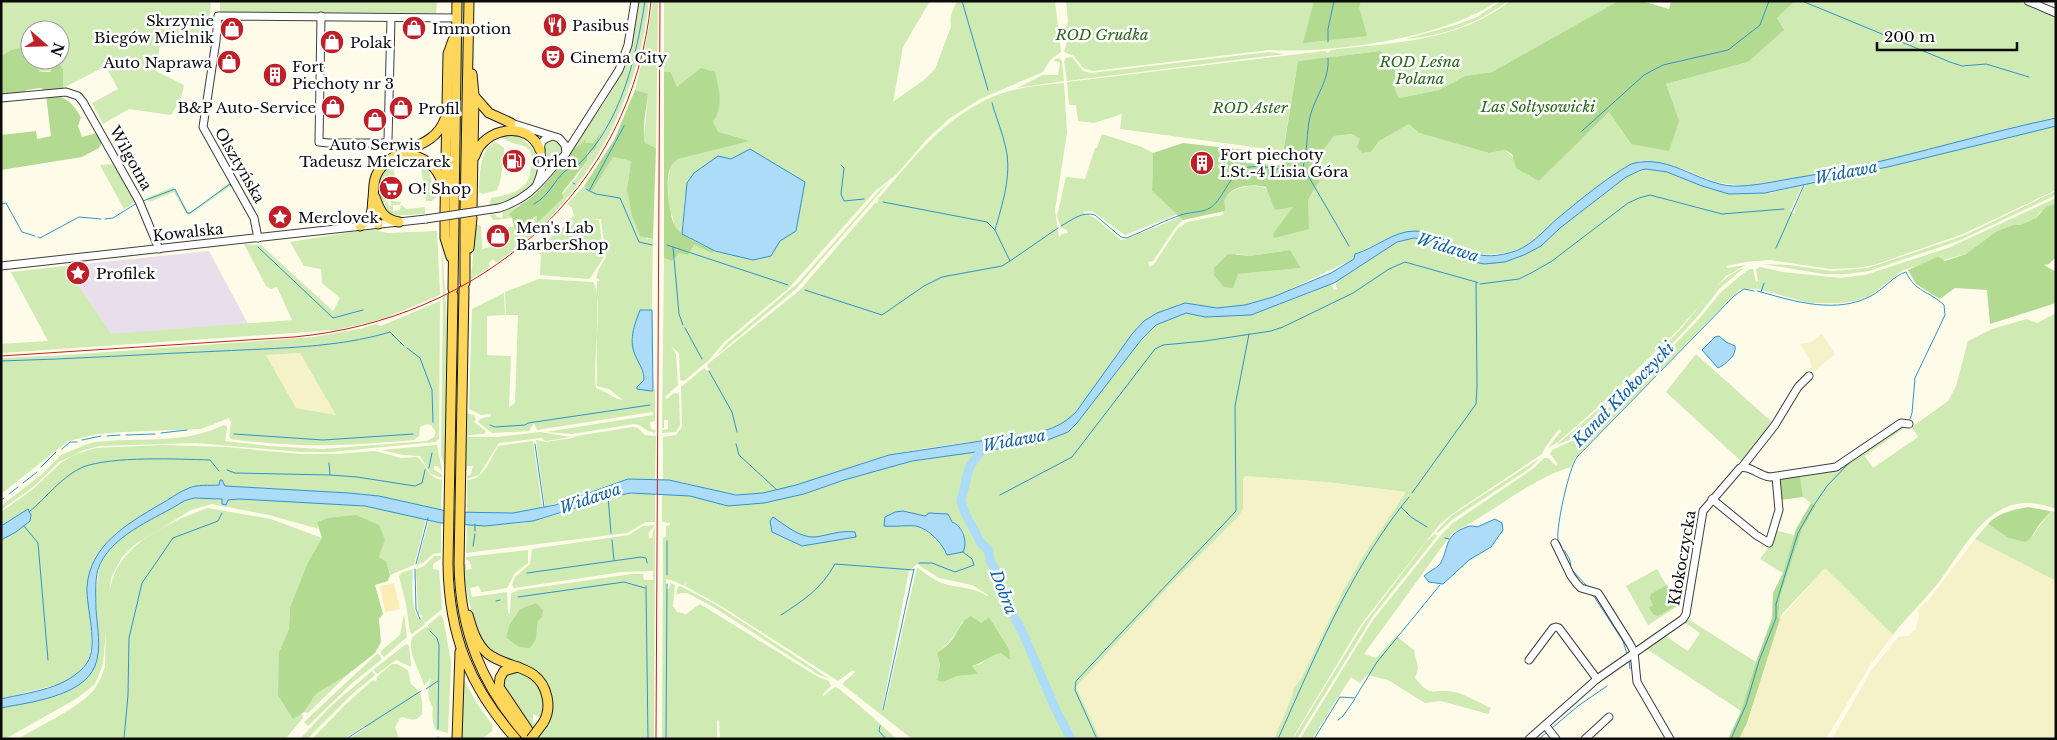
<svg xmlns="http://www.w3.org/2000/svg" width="2057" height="740" viewBox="0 0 2057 740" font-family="'Libre Baskerville',serif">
<rect width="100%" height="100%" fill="#fffbe9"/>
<polygon fill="#e9deeb" points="209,251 248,324 111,335 65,266"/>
<g fill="#f5f2c9">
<polygon points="1822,334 1835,354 1813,372 1810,361 1800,344 1811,342"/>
<polygon points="300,353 337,415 296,408 266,355"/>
<polygon points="1245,476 1326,482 1406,492 1363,556 1344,589 1302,677 1293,689 1293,694 1274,739 1100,739 1076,687 1169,586 1212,541 1219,537 1243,509 1243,480"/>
<polygon points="1975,539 2056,581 2056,739 1832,739 1871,671 1898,637 1908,636 1916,629 1919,613 1917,610 1928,601"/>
<polygon points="1825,568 1893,635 1870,665 1826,739 1739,739 1747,723 1780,619"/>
</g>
<g fill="#cfeab2" fill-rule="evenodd">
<polygon points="6,1 211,1 209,26 206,33 209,40 159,40 159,54 154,70 184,85 181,98 171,115 129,109 103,124 92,103 118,89 107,69 100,69 63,88 63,69 40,72 37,68 37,60 60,60 60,30 30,30 30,45 11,50 1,56 1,3"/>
<polygon points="220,1 437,1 436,13 220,12"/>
<polygon points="460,1 466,1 463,192 457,185"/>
<path d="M638,1H649C640,85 603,165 543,225C529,239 512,251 496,263L493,259L489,263L490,267L471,279L476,224L481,226L482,249L504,244V236H508V227H514L512,218L494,220L489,215L495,214L497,217L502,218L503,211L516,207L508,215L512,217L516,240L537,216L538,221L534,227L576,178L587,161V152L590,151L593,143L588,144L585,143V139L580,145L570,150C591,121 618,89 628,55C633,37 635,19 638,1Z"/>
<polygon points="653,1 658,1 656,148 645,143 644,137 648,95 635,90 646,44"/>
<path d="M664,1H930L903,47L893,102L924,80L935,69L951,27C949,18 953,9 957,1H1055L1061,52L1050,60L1043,72L980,99L950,118L927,139L896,175L875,191L789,288L723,343L709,360L684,381L680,380L679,353L671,346L676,354L678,385L665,397L667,399L674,393L679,394L680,425L676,432L662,433V430L668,429V420H664V428H662L664,258L672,261L679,253L694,245L712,253L715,251L753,260L771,256L780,241L796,231L805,183L750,149L685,194L682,234L674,227L673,217L669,212L668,185L670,167L678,159L749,141L718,133L713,121L677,87L671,72H664Z"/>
<path d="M1066,1H1497C1446,38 1330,54 1269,50L1093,71L1083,68L1074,56L1064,52L1067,41L1065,29L1068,22Z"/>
<path d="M1501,1H1508C1477,24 1443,36 1405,39L1456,25L1477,17Z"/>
<path d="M1510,1H1618L1492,72L1465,76L1439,90L1399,98L1394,88L1396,72L1380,51L1298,61L1283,151L1120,129L1122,114L1094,123L1078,121L1076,105H1069L1067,82L1325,51L1328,53L1331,50C1395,42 1456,43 1510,1Z"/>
<path d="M1795,1H2017L2056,15V118L1874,164L1814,176L1742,186L1715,182L1686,170L1662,163L1640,161L1621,170L1556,220L1544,233L1528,245L1508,253L1478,255L1431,234L1413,231L1395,235L1355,254L1354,259L1273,297L1245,305L1217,308L1185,303L1157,313L1144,321L1132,334L1076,412L1065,422L1045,431C994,442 941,443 891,455C845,466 800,491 752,495C721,497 693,481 663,480V437L676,435L682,427L681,387L704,368L707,371L711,369L707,367L708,364L800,290L875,203H878V199C916,156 943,117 997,95C1018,87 1042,85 1064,83L1067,133L1055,210L1059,237L1062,234L1068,233L1067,230L1061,228L1057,216L1066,177L1085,179L1095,148H1097L1102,134L1142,147L1153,153L1152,191L1178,214L1125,235L1092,211L1082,212L1095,218L1121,240L1127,239L1180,217L1183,220L1176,227L1153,261L1148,262L1150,267L1154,264L1178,228L1187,222L1222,215C1225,210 1223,205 1225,200C1227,193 1234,190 1240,188C1265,181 1275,193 1294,207L1273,234C1289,219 1310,203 1318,183C1321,175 1319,167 1317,159L1334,136L1352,134L1360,139L1362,153L1371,152L1379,141L1409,124L1419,133L1489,153L1505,150L1539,181L1609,112L1631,144L1671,101L1666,84L1748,62L1777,18ZM1290,250L1301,268L1238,274L1236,254L1250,256Z"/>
<polygon points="1269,52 1285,54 1067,81 1064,61 1066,58 1072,57 1083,71 1091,73"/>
<polygon points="1059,58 1062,61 1064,81 1017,88 1043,75 1058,75 1060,63 1053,60"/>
<polygon points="2056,126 2056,190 1963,234 1874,265 1856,268 1830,269 1770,260 1746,262 1726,266 1727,268 1746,265 1726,276 1678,330 1598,407 1558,442 1548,448 1561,431 1559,429 1546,446 1542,454 1452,514 1439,525 1360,626 1292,739 1274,739 1293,694 1293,689 1302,677 1344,589 1363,556 1406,492 1326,482 1245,476 1243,480 1243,509 1237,518 1169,586 1076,687 1100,739 1072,739 1026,636 1009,605 991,551 979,535 964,504 964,492 970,469 977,457 984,451 1040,443 1056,437 1077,423 1141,340 1150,330 1162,322 1186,313 1205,317 1251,315 1313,292 1330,283 1334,290 1337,289 1335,282 1397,242 1414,238 1422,239 1438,245 1466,260 1484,264 1505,262 1518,258 1541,246 1560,228 1626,177 1646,169 1667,172 1737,194 1771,193 1803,185 1790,211 1794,214 1797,203 1806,184 1892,166"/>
<path d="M513,135C538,143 548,173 525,190C514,199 502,203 489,206L491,198C511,194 530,191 531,167L533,166C533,139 520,150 503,138V136Z"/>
<circle cx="553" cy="150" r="9"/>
<path d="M496,142L504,148C504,157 501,184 497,190L483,194L479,192C480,176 479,148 496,142Z"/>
<path d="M613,157L632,161C624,189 628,217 647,239H653L652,310H640L633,350L644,371V380L637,387L651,391L655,390V421L650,422L651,429L656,430L655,433C644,431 643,425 634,424L572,434L546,432L653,415L652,412L537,430L534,423L529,431L492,433L478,422L480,419L491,416L490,414L481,415L469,409L472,309L504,293L505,315L487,316V355L511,356L509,407L515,403L518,315H506L505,292L539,279L593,282C604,297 592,365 596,388C606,391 615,400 623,400L609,389L597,386V282L600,280L596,278L599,269L606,257L601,219L591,220H599L604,257L591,277L588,279L540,275L541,254H538C541,244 562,227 572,221L571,218L574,216L572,208L567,204L584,186L592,191Z"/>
<polygon points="420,162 427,163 436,197 432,201 426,201"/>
<polygon points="114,164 137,201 124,209 100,165"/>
<path d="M389,166L395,170L388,172L394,171L395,180L386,181L387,192H394L395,196L392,194L384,195L386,201L381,204C376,190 377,175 389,166Z"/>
<polygon points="231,182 232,185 188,216 174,192 149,202 147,198 173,187 189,212 213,197 224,186"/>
<polygon points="889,182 796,289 718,354 726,344 799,282 880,190"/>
<polygon points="2056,191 2056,195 1958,241 1869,271 1848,274 1824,274 1762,264 1789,265 1832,271 1868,268 1963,236"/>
<path d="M2056,198V204L2039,213L2036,218L2020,225H2013L1997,231L1966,254L1903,270L1870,296L1859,300L1842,303H1809L1758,289H1740L1575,458L1571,467C1528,480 1493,513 1452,533L1364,654L1376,658L1396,636L1414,650L1418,668L1415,678C1433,700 1432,687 1454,692C1467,695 1479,703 1491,708L1488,714L1441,701L1425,703L1388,680L1367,675L1360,683L1351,677L1312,739H1300L1373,620L1442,534L1453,523L1534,468L1544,458H1548L1556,466L1558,464L1550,454L1552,450L1572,441L1602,414L1670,349L1699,319L1722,291L1749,269H1753L1756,282L1758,281L1756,269L1760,267L1783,272L1840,278L1865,275L1948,248Z"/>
<polygon points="387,201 389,206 391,206 391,201 401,202 400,205 393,205 393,211 400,210 401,205 407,209 425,207 425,214 391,216 383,209"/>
<polygon points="370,229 387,233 437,231 440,295 383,319 336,330 1,353 1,344 48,341 11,272 65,266 111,334 292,320 277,287 271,289 266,286 244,244 261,245 333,311 340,298 322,283 321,269 304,266 290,242"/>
<polygon points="441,231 447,321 445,467 441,455 443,299"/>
<path d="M1745,267L1720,288L1698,316L1674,342L1595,416L1569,440L1556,445C1598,412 1639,372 1677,333C1698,311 1715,279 1745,267Z"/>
<path d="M440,301L439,439L435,442L330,452H301L196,443L100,446L84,450L59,462L33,487L1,510V506L41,475L61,455L85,445L95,442C139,437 183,445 224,425L227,427L225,441L268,446L323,449L427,441L434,437L436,432L431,425L427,424L420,427L419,436L414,440C351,446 295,448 231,439L229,436L231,423L229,418L201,429L123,432L98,434L68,441L1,494V358L66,355L314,337L363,328L376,324L381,326ZM300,353L336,415L296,408L266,355Z"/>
<path d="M2056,313V509C1992,484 1969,543 1938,583C1924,601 1907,616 1893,635L1825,568L1783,613L1780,619H1778L1780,597L1802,529L1816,507L1803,497L1800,475L1825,472L1835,469L1901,425L1906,427L1865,456L1873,468L1918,437L1912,427L1948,401L1956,386L1968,341L1992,329L2027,319L2037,323Z"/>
<polygon points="460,339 456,473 453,474 455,345"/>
<polygon points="1696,354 1774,424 1742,462 1666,392"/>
<polygon points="466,413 474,415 476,419 474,422 486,431 484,434 468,435 468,437 496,437 540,432 571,437 546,441 541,438 499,443 479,475 467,479 467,476 471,474 473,466 467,466 467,471 464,471"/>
<polygon points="633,427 638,428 645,435 656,436 655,479 628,479 545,507 536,440 546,442 572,438 576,436"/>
<path d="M533,441L542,507L513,513L467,512V480C484,480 491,458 498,446Z"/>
<path d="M161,445L226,447L300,454H339L375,451L401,458L417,457C429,466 425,476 442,480L441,510L379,496L349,493L225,486L220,484L180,492L117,532L96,557L90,622L92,635L90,655L88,661L77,674L67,682L1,699V540L16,532L30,521L28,509L1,526V512L32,490L62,462L76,454L96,448Z"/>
<polygon points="437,445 442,471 437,466 434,466 434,469 442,475 442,478 431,474 420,456 403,455 381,450"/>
<path d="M978,451L969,468L960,496L962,507L979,542L988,553V560L995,572L1006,603L1071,739H912L842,684L855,672L853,670L838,681L721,606L685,586L687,581L684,586L674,581L666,579V589H669L670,583L675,585L673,606L677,612L686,614L700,604L818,677L829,681L831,686L822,695L823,696L835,687C841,688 888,731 897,739H720L719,720L717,721V739H662L663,538L666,537V526L670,525V523L662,522V497L664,493L690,496L728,506L764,503L804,494L844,480L912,461ZM903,511L925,516C936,509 957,522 963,531C965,535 964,539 964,543L947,555C941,543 930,532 918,527C909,524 894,526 885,526V517ZM917,564L939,578L972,585L988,595L987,596C974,588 963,588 948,585C936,582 926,574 917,567L884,711L882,710L909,571ZM989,617L1009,649L991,655L981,664L972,666L977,674L957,676L943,682L937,679L940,665L937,653C949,644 955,636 962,622L981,623Z"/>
<polygon points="1540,458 1530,468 1453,519 1438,533 1436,532 1451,516"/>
<path d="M655,492V522H646L627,533L466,553L467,524C488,526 510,525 532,521C574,513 611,491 655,492Z"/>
<polygon points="194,498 222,499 226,505 228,500 239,499 365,506 426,519 414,565 390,575 386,561 379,557 385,540 327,518 317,522 319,529 269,515 212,504 191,510 134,545 122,557 111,578 103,664 95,684 76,699 5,739 1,739 1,708 58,696 74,688 98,650 96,590 100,564 110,549 126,534 184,501"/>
<path d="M208,508L271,519L322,538L308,562L290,607L289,629L279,652L293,719L302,713L303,718L285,739H18C39,726 77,709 93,691C99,684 102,675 105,667C106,642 105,597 114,575C128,540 174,520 208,508Z"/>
<path d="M2050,511L2056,512V581L1975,539L1988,524L2000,531L2033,536C2038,526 2045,521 2050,511Z"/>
<polygon points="429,520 441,523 441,553 433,554 423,563 417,565"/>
<path d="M655,525C653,530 647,530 649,538H652L653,531L655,528L654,739H538C555,718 550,706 544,682L484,649C474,621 465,594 463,564H466V570L472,569L470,562L466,559V557L528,550V563L515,573L507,588L483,592H481L479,586L470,588L472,597L507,592L508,613L510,614L511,593L519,590L632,574H643L644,580H653V571L622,572L514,588L512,585L515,577L530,564L532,549L629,535L643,526ZM520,609L542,617L538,621L536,639L519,647L506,638L509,625Z"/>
<polygon points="1775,530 1794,535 1783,573 1760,559 1769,547"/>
<polygon points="1435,534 1437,536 1373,616 1297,739 1293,739 1363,625 1426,542"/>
<path d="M434,556H441V559L433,564V569L439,570L442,609L425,623L422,619L425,624L412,634L410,632L406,604L399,576L401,573L413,569C412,584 411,607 419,620L423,616L418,613V610L416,569L424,566Z"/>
<polygon points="1657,569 1678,606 1648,625 1626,586"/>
<polygon points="680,586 715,604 830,679 819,675 715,608 687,593 681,593 676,595 678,587"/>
<polygon points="404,614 407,637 384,657 380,652 400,635"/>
<path d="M440,615L443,618L451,662L448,733L436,730C432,722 432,716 433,707C426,697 428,688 431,678L424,686C422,675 405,648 413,637C417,633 422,630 426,627L429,628L428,625Z"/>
<polygon points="1688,619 1756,662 1741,711 1645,648 1664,635 1688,651 1700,633 1684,622"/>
<polygon points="406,644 409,646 411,667 396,660 377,674 373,670"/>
<polygon points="378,653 382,659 351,684 308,726 304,722"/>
<path d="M392,664H397L408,670L411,684C422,692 423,700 422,714C415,723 410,719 401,717L395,727L399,739H349L367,727L364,726L343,739H312L346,704L373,680L376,682L377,677Z"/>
<polygon points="372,671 375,675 351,695 307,739 300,739 330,707"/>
<path d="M518,671C540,682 546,693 542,718L533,714V721L537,726L532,732L501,687L503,676Z"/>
<polygon points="347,675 308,713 304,712 316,694"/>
<polygon points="463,678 476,702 493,726 492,731 482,739 461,739"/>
</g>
<g fill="#b2db91">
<polygon points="1314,1 1361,1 1359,7 1367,36 1303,43"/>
<path d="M1618,1H1642L1669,9L1671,1H1795L1777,18L1784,30L1748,62L1666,84L1679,121L1669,151L1631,144L1609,112L1539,181L1516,168L1512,154L1505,150L1489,153L1419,133L1409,124L1379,141L1371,152L1362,153L1357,147L1360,139L1352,134L1334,136L1317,159L1320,172L1319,182L1308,200L1309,229L1274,238L1273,234L1293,207L1275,210L1266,187C1253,184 1232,184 1225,199C1224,202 1225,207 1225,211L1183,220L1152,191L1153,153L1183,143L1245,150L1246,163L1281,165L1298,61L1380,51C1408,73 1386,76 1399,98L1439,90L1465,76L1492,72Z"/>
<polygon points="30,45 30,60 37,60 37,68 40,72 50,72 54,66 60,65 63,69 63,88 45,91 41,88 27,90 23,92 1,95 1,56 11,50"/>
<path d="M701,68L715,72C719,88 724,107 713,121L718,132L750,141L678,159C675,162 671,165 670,168C665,180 669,221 677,229C686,239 703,245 715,251L712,253L694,245L688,255L679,253L672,261L664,258V72H671L677,87Z"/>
<path d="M635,90L648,94C646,111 642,127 645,143L656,148L653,239L640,236L632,216L627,190L631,161L613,157L592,191L584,186L614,140Z"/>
<path d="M46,95C66,96 71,101 81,117L78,126L82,137L97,133L102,142L99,148L82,157L1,170V135L36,131L37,139L51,136Z"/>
<path d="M600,134L595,150L587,152V161L562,193L563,198L533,227L532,225L537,221V216L533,218L515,242V231L512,217L508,215C516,206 525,203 533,196C542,189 567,159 570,150L580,145L586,138L585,143H593Z"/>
<polygon points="2056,204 2056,257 2049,264 2044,265 2056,272 2056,303 1990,324 1987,290 1955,288 1940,299 1916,284 1908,270 1938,257 1945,261 1966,254 1997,231 2013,225 2020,225 2036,218 2046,207"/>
<polygon points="1290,250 1301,268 1238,274 1233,288 1224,287 1214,275 1214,268 1228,254 1250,256"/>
<polygon points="1800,475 1803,497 1780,500 1779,481 1782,478"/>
<polygon points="1811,503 1816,506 1802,529 1780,597 1778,618 1780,619 1747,723 1739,739 1728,739 1741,711 1756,662 1772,618 1773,593 1783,573 1796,529"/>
<path d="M2028,507L2050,511C2047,517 2043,520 2039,525C2034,532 2033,537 2025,542L2009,538L1988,524C1999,512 2013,510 2028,507Z"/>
<polygon points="356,515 379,525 385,540 379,557 386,561 390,575 388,581 375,585 383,614 379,619 381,642 375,653 347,675 316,694 304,712 293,719 278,695 279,652 289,629 290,607 308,562 322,538 317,522 327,518"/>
<polygon points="1667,585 1677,605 1658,616 1654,615 1649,608 1653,605 1650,598 1651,594"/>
<polygon points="536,603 543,610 542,617 538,621 536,639 530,648 519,647 506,638 509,625 520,609"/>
<path d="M971,616L981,623L989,617L1009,649L1010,660L1001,653C990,655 983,663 972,666L978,674L957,676L943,682L937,680L940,665L937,653C944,648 951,643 955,635C961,626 961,622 971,616Z"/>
</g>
<polygon fill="#fdecb3" points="394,583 400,609 385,612 380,586"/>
<g fill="#acdcf8" stroke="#3092d2">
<path d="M2056,118V126L2036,131L1892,166L1765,193L1729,194L1702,186L1667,172L1646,169L1641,170L1626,177L1560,228L1541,246L1524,255L1505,262L1484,264L1466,260L1422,239L1414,238L1397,242L1334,283L1251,315L1205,317L1186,313L1156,325L1141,340L1077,423L1068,432L1040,443L912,461L844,480L804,494L764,503L728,506L690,496L631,493L615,496L533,521L485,526L441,523L365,506L239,499L228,500L226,505L222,504V499L194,498L184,501C156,519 116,532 100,564C94,577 96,595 96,609C97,627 102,648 95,666C82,697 30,702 1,708V699C30,692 68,689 87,663C99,646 86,607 87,587C90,545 127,524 159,505C169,500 178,492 189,488C198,484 209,486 219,485L220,480H222L225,486L349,493L379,496L451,512L513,513L555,505L628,479L669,480L736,495L763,493L796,485L889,455L1034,433C1051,430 1064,424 1076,412L1132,334L1144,321L1157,313L1185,303L1217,308L1245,305L1273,297L1331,273L1354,259L1355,254C1376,248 1393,231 1415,231C1421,231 1428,233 1434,235C1463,247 1474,262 1509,253C1530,248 1542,232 1558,218C1581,199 1605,179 1631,164C1672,152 1702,189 1741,186C1761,185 1781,180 1801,177C1887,164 1970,136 2056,118Z"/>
<polygon points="750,149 805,182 796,231 780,241 771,256 753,260 715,251 682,234 687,183 694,173 718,156 731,159"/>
<path d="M640,310H652L653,391H651L637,389V387L644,380C644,370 640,366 636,357C628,341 634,326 640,310Z"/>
<path d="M1719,336L1726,342L1735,346C1737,355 1726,364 1718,368L1702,350L1715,337Z"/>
<polygon points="28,509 31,515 30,521 16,532 1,540 1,526"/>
<path d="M903,511L925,516L929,513L948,514L952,522C963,526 968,542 963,552L947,555C942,543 929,529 916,526C908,525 894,527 884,526L885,517L895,512Z"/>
<path d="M773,517C785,525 800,538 815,537C829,535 841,530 855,532L856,537L802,546L772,532L770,521Z"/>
<path d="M1495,519L1502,523L1503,530L1491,547L1469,560L1443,584L1429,582L1424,576C1429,571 1436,569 1440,564C1449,549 1444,537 1462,529C1468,526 1471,525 1477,527Z"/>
</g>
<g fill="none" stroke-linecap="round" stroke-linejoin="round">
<g stroke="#3092d2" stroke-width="1">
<polyline points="962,1 988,90"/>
<polyline points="1802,1 1950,62 1962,66 1986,64 2029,77"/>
<polyline points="1328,42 1328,29 1334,1"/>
<path d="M992,103C996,118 1003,133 1006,149C1012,175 1002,205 995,230"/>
<polyline points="1582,131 1644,75 1663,65 1728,50 1760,25 1769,1"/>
<polyline points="841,165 844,168 841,194 844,201 864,199"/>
<polyline points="1303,167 1349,246"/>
<polyline points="573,183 575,184"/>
<polyline points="586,189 596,194 620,198 639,242 652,245"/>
<polyline points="589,191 624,126"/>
<polyline points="143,201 175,189 187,213 190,213 230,184 231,186"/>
<polyline points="883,202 987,222 995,230 1010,261 1058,228"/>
<polyline points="1,204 6,203 22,232 35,236"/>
<path d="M534,204C549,196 553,182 565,171C569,168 575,169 578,165C621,123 636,59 645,1"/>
<polyline points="105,219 113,218 137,203"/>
<path d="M1061,226C1072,220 1082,211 1095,215L1121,237L1127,238C1146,230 1165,220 1184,214C1192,212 1204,212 1210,208C1226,197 1228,172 1249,167C1268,164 1283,174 1303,167C1308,151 1306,133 1310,117C1315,96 1330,80 1328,58"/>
<polyline points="38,237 40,238 79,217 101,219"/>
<polyline points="667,245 788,285"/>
<polyline points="258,247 333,318 363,310"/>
<polyline points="673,247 679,314 683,325"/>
<polyline points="1776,248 1804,185"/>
<polyline points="1480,284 1519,279 1533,272 1552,261 1628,203 1639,198 1650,195 1722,214 1784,209"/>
<polyline points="805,290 882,315 924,286 942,277 1002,266 1010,261"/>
<polyline points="1757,291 1761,292 1764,283"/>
<path d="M1761,292C1796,302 1837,314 1871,296C1883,290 1894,275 1906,272C1915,292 1929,291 1944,305L1945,315L1915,378L1912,413L1910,419"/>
<polyline points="685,328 702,359"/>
<polyline points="407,348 420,358 432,390 433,422"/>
<path d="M1,361C75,359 148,354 221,351C277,348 337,348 390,332L404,346"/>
<polyline points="709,371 732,412 737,432"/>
<polyline points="490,425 495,427 525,425 528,423 650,405"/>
<polyline points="161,433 187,430"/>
<polyline points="234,434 323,440 413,434"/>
<polyline points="126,435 155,434"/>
<polyline points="107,436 120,435"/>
<polyline points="82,440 101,436"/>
<polyline points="535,444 544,507"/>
<polyline points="736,444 739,455 777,490"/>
<polyline points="62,449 70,442 77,442"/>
<polyline points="329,463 330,475"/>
<polyline points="41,467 56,452"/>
<polyline points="429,468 432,453"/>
<polyline points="227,470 235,473 330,475 357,477 415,486 422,483 425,470"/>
<polyline points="23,483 37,472"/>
<polyline points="1412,493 1476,404 1477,386 1476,282 1478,283"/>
<polyline points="9,494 18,487"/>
<polyline points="1000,495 1072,457 1155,349 1163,345 1205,341 1271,331 1283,327 1353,293 1389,269 1405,262 1476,282"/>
<polyline points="608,496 611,533"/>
<polyline points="1409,497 1401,507 1411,517 1427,527"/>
<polyline points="1,500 4,498"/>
<path d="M29,512C46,498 62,476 83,467C112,456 178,459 210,460L219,471"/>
<polyline points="24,526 38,543 48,660"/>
<polyline points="475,531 475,524"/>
<polyline points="1445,538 1449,539"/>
<polyline points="612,540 614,560"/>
<polyline points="667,541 667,575"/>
<polyline points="473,546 475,534"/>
<path d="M1562,547C1560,544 1559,542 1558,540C1556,526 1569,468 1577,457L1734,296L1744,289L1754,291"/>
<polyline points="1564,550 1569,558 1571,565"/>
<polyline points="919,563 932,563 955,572 974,565 972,559 963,552"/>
<polyline points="416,564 428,518"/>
<polyline points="415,569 416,609 420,619"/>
<polyline points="1572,570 1588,587"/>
<polyline points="527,573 641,557 646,558 647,563"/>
<polyline points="646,586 648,739"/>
<polyline points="1593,595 1623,641 1627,654"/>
<polyline points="518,597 624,582 645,588"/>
<polyline points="496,601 500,600"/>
<path d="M781,615C804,600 821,589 835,564L914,570"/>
<polyline points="430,631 437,638 439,645 438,729"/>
<polyline points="1629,660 1630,669"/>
<polyline points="426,689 438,681"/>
<polyline points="883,710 914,569"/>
<polyline points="1338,720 1343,716 1355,699"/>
<polyline points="880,726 879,731 886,739"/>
<polyline points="1552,728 1578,706 1607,686"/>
<polyline points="124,739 128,695 129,638 142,583 173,538 218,521 222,513"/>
<polyline points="346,739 421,691"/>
<polyline points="438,739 438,737"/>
<polyline points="666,739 667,584"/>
<polyline points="1097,739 1075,690 1076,681 1236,511 1235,406 1249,334"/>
<path d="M1278,739C1314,659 1347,577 1401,507"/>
<polyline points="1314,739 1340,697 1355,698 1377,662 1440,585"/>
<polyline points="1539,739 1546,733"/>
<polyline points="1731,739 1746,705 1759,661 1776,618 1776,604 1798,533 1814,505 1827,486 1850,462 1902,427"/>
</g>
<polyline stroke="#acdcf8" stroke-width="9" points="984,446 969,468 961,501 965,513 981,543 989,551 990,560 998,574 1009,608 1022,631 1055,708 1071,739"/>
<g stroke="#3e3e3e" stroke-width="9">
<g id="minor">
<polyline points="2028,1 2056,13"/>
<polyline points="321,16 319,142 328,143 384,143 388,140 391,18"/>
<polyline points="1,98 66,92 78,96 83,102 139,201 159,249"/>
<polyline points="566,153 619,70 628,45 635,1"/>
<path d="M537,184C540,177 543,168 542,160C541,149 537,141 550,137"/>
<path d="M499,208C527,199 537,186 555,165C559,160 563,158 566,153L565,145L559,138L511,123"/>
<polyline points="258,238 254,218 203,127 216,41 218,16 457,18"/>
<polyline points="1,266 426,219"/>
<polyline points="1742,467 1775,425 1798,387 1809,376"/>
<polyline points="1712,499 1756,535 1769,543 1779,510 1776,477"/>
<polyline points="1555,543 1571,576 1577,584 1581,588 1598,593 1630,644 1634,652 1637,682 1670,739"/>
<polyline points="1529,660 1553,628 1556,627 1559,628 1597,679"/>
<polyline points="1545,725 1556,739"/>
<path d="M1529,739L1597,679L1683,619L1686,614L1703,511L1740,468C1750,465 1759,476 1770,477L1836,467L1901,423L1909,424"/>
<polyline points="1585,739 1609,717"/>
</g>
</g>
<g stroke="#1c1c1c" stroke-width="11">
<g id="major">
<polyline points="472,74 474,95 472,209"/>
<polyline points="474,96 489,113 511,123"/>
<path d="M404,154C424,156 437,165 443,185"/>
<path d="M475,156C483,128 529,119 540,150"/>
<path d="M375,197C380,211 383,219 399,222"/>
<polyline points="465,210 469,1"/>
<polyline points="454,211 457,1"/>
<polyline points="445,212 448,54 453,40"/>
<polyline points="445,221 445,238 451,257"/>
<path d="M378,224C371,217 372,207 373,198C374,191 373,183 376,176C388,146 433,153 445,119"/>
<polyline points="360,226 370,217 372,210"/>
<polyline points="469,248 472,218"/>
<polyline points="465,283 465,218"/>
<polyline points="453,289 454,220"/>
<path d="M464,289L459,564C460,633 483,688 529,739"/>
<path d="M453,295L448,564C449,635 469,686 516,739"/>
<path d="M468,615C472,629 476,643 487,653C507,670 540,663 547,697C549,706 548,715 543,723"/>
<polyline points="518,667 504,671 500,678 499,687 528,730"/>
<polyline points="457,739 460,652"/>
</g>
</g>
<use href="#minor" stroke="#fff" stroke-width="7"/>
<use href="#major" stroke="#fed65a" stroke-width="9"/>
<g stroke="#bf1f27" stroke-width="1">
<path d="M1,356L294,337C478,320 633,192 651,1"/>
<polyline points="656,739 660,1"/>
</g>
<g stroke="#3e3e3e" stroke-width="9" stroke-linecap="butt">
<polyline id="minor-bridge" points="426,219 499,208"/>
</g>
<g stroke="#1c1c1c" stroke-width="11" stroke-linecap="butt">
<polyline id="major-bridge" points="531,739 543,723"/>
</g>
<use href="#minor-bridge" stroke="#fff" stroke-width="7"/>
<use href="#major-bridge" stroke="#fed65a" stroke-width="9"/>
</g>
<defs>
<g id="restaurant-disc" transform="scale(1.25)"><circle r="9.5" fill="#bf1f27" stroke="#fff"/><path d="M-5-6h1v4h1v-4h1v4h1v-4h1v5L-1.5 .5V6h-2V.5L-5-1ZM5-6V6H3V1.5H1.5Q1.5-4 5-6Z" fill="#fff"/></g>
<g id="shop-disc" transform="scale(1.25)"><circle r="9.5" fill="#bf1f27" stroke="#fff"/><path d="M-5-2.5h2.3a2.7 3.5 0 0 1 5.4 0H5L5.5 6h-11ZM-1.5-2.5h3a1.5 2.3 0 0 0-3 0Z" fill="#fff"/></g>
<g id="theatre-disc" transform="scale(1.25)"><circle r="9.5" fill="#bf1f27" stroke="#fff"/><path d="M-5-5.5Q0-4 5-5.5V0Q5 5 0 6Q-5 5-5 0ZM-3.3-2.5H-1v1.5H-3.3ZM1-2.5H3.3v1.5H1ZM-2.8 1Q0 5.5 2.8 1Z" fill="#fff"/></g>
<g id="building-disc" transform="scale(1.25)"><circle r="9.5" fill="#bf1f27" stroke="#fff"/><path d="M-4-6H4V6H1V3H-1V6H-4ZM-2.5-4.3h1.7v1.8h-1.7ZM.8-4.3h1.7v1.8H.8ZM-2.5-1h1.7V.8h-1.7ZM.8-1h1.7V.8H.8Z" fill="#fff"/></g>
<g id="fuel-disc" transform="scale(1.25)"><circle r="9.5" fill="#bf1f27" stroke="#fff"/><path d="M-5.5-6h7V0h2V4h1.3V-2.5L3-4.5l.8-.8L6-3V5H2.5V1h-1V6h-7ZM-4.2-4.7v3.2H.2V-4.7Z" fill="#fff"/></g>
<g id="supermarket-disc" transform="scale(1.25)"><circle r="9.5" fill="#bf1f27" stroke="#fff"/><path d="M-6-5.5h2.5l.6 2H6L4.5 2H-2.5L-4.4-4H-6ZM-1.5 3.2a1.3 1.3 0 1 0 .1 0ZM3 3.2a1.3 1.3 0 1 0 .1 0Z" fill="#fff"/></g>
<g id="sight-disc" transform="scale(1.25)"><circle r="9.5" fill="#bf1f27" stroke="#fff"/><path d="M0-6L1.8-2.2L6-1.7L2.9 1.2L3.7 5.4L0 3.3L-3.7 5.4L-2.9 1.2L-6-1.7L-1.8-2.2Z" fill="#fff"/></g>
</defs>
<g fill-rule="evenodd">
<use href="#restaurant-disc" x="555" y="25"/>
<use href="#shop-disc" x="414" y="28"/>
<use href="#shop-disc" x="232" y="29"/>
<use href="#shop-disc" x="332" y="42"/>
<use href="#theatre-disc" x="553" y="57"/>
<use href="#shop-disc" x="229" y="62"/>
<use href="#building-disc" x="275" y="75"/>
<use href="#shop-disc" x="333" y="107"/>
<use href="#shop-disc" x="401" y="108"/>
<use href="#shop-disc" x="375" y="120"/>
<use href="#fuel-disc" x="514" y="161"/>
<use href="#building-disc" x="1202" y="163"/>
<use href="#supermarket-disc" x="391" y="188"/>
<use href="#sight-disc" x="280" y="217"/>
<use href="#shop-disc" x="498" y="236"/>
<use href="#sight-disc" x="78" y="273"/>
</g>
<g text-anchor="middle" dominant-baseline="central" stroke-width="5" stroke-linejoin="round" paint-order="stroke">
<g font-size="15" fill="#0b0b0b" stroke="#fff" text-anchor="start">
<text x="214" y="20" text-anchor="end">Skrzynie<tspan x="214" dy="17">Biegów Mielnik</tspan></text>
<text x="572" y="25">Pasibus</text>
<text x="432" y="28">Immotion</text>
<text x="350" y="42">Polak</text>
<text x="570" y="57">Cinema City</text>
<text x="212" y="62" text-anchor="end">Auto Naprawa</text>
<text x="292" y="66">Fort<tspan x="292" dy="17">Piechoty nr 3</tspan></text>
<text x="316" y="107" text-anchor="end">B&amp;P Auto-Service</text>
<text x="418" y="108">Profil</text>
<text x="375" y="144" text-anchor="middle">Auto Serwis<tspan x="375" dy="17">Tadeusz Mielczarek</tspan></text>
<text x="1220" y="154">Fort piechoty<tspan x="1220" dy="17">I.St.-4 Lisia Góra</tspan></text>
<text x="532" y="161">Orlen</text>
<text x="408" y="188">O! Shop</text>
<text x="298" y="217">Merclovek</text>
<text x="516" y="227">Men's Lab<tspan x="516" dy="17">BarberShop</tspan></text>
<text x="96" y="273">Profilek</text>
</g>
<g font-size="15" font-style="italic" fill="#29641a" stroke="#fff">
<text x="1102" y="34">ROD Grudka</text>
<text x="1420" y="61">ROD Leśna<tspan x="1420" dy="17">Polana</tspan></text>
<text x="1538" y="106">Las Sołtysowicki</text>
<text x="1250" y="107">ROD Aster</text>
</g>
<g font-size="15" fill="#0b0b0b" stroke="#fff">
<text transform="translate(131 158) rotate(61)">Wilgotna</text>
<text transform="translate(240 165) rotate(60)">Olsztyńska</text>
<text transform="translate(188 232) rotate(-6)">Kowalska</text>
<text transform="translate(1682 558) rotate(-80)">Kłokoczycka</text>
</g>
<g font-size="16" font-style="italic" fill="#1162a0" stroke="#fff">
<text transform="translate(1846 172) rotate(-11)">Widawa</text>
<text transform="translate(1448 247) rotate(17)">Widawa</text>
<text transform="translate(1623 394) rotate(-46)">Kanał Kłokoczycki</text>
<text transform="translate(1014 440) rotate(-10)">Widawa</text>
<text transform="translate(590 498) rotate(-19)">Widawa</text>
<text transform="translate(1004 592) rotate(69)">Dobra</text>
</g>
</g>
<rect width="2057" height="740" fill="none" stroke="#0b0b0b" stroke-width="5"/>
<g transform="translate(45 45) rotate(110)"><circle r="24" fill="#ffffff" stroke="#9d9d9d"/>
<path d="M0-4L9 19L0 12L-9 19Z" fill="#bf1f27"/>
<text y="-8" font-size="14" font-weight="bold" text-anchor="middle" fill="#0b0b0b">N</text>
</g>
<path d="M1877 42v8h140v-8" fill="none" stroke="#0b0b0b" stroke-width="2.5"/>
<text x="1884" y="42" font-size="15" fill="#0b0b0b" stroke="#ffffff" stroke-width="4" paint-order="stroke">200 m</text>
</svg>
